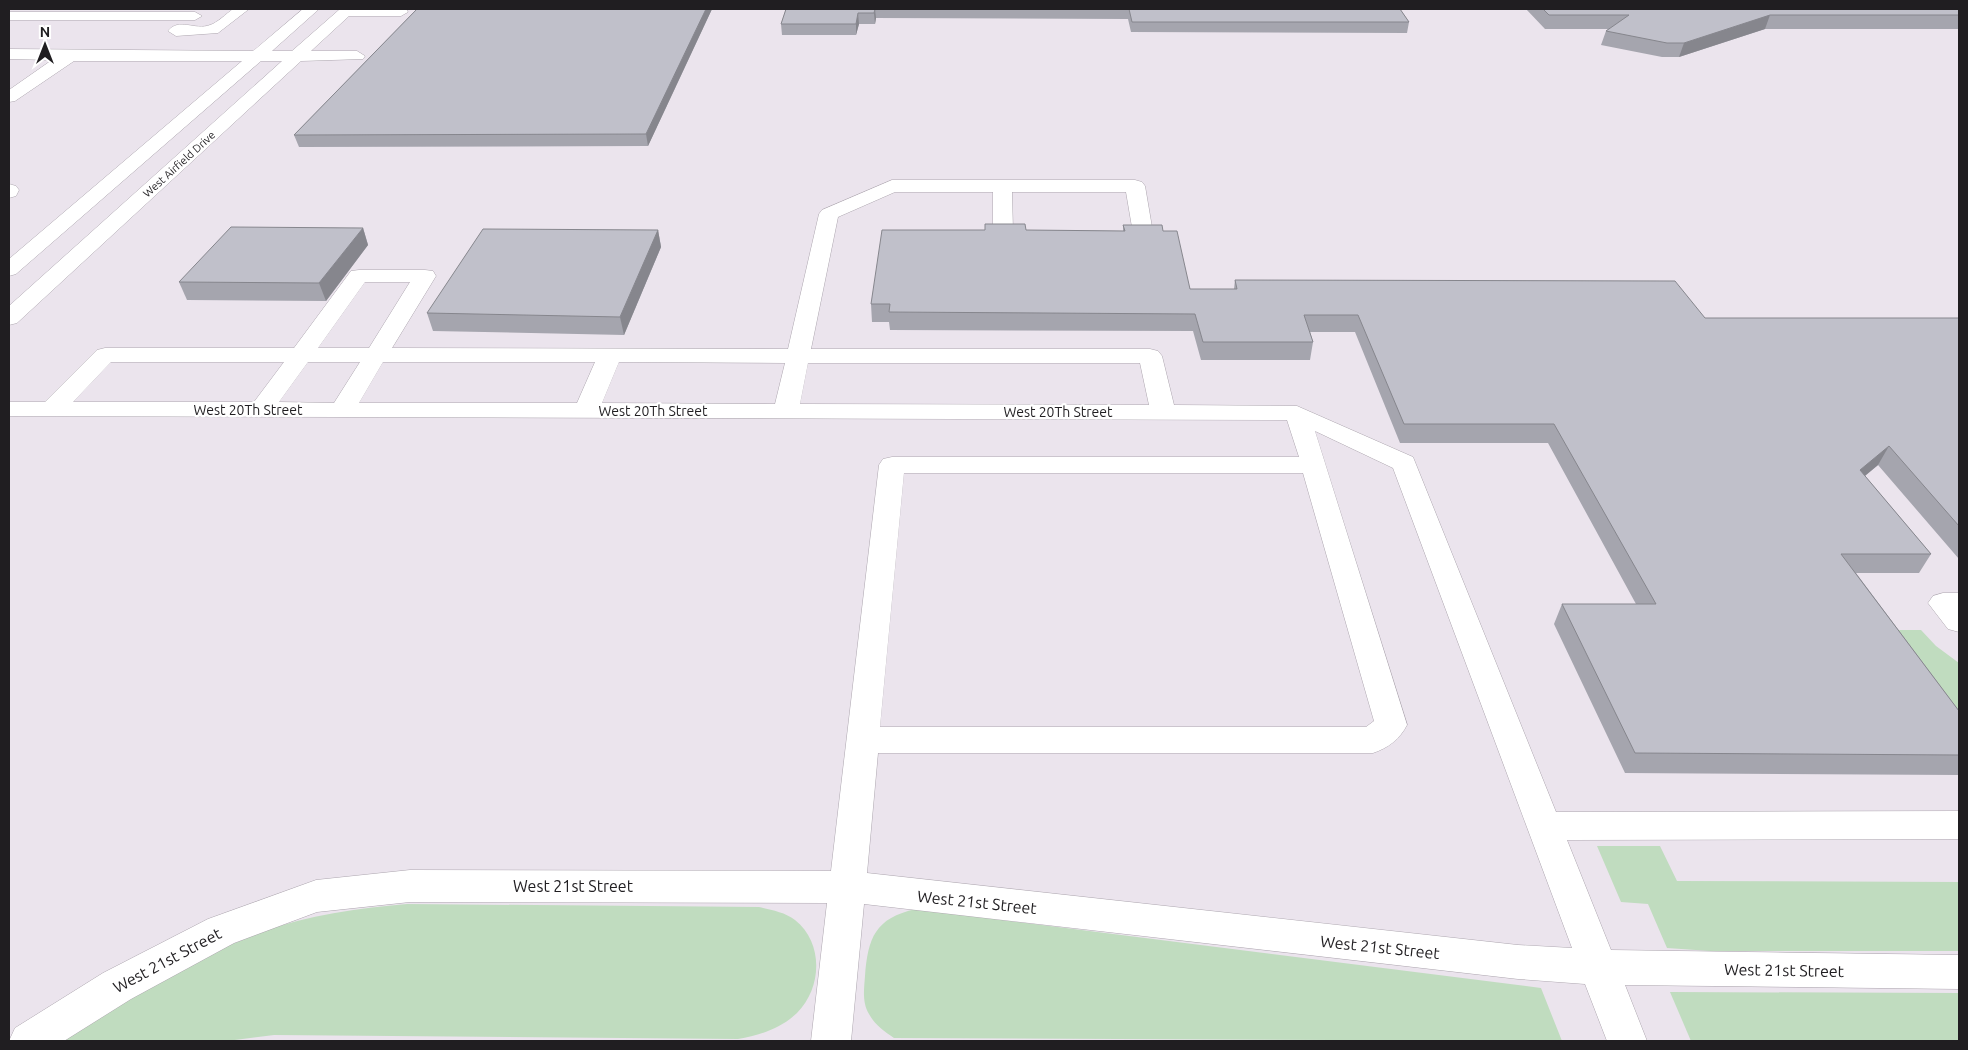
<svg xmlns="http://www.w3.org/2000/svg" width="1968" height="1050" viewBox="0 0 1968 1050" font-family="Ubuntu,sans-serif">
<rect width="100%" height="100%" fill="#ebe4ed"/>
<g fill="#c0dcbf">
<polygon points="1890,630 1921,630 1936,646 1959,663 1959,750"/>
<polygon points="1597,846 1660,846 1677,881 1959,882 1959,951 1710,951 1667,948 1648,904 1621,902"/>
<path d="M407,904L759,907C771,910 785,912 795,920C824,943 822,988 797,1013C780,1029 760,1035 738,1039L274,1035L227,1041H57C123,1002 189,959 262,932C308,915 358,908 407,904Z"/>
<path d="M916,909L1541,988L1562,1041L894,1038C884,1031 875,1025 869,1014C862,1002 864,990 865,976C868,938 875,918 916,909Z"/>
<polygon points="1670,992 1959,993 1959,1041 1691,1041"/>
</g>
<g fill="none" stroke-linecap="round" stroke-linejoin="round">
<g stroke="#ada6af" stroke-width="1">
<g id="minor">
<path d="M233,9H249L218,33L176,36L168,31C179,17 195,31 210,25C217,23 226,14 233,9Z"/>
<polygon points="303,9 319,9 272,51 292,51 340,9 406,9 408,12 401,16 349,16 311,51 357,51 365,56 363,59 301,61 17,323 9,325 9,306 282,61 261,61 16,274 9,276 9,259 242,61 74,61 15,101 9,102 9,90 52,60 9,59 9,49 253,51"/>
<polygon points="9,12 195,12 202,16 195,20 9,20"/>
<path d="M892,180H1135L1142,182L1145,186L1153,233L1150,237L1143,239L1136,237L1133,233L1126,192H1012L1013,232L1010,236L1003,238L996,236L993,232V192H895L838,217L811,349H1150L1158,351L1162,356L1174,405L1297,406L1413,457L1556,812L1959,811V839L1567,840L1611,950L1959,955V989L1625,985L1647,1041H1607L1585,984L1518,979L864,904L851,1041H811L827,903L410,902L317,912L234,943L131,999L64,1041H9L15,1028L103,973L208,919L316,880L410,870L831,871L879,465L883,459L892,457H1299L1287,420L9,416V402H45L97,350L105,348H294L351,271L359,270H425L433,271L436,276L392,348L788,349L819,214L822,210ZM365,282H410L369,348H318ZM111,362H284L254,402H73ZM308,362H360L334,403L279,402ZM383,362H595L577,403H359ZM619,362L785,363L775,404L602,403ZM808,363H1140L1149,405L800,404ZM1315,431L1393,468L1572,948L1518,945L867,873L878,753H1373C1388,748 1400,739 1407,725ZM904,473H1303L1374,721L1366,727H880Z"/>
<polygon points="9,184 16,186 19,190 16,196 9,198"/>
<polygon points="1943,593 1959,593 1959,632 1948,629 1928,603 1933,596"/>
</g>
</g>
<use href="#minor" fill="#fff" fill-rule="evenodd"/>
</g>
<g fill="#a5a5ae">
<polygon points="417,9 712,9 648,146 299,147 294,135"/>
<polygon points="786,9 1400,9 1409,22 1407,33 1131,32 1128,19 876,18 875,24 859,24 856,35 782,35 781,24"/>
<polygon points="1526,9 1959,9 1959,29 1765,29 1679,57 1662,57 1601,45 1606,31 1608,29 1545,29"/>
<polygon points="1123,225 1163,231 1190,289 1234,289 1235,280 1705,318 1959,318 1959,559 1878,465 1865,476 1931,554 1919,573 1856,573 1959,711 1959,775 1625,773 1554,624 1562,604 1636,604 1548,443 1400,443 1355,332 1310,332 1313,342 1310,360 1201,360 1193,331 890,330 889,322 872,322 871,304 1026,230 1123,231"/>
<polygon points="363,228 368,245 326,301 187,300 179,282"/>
<polygon points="658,230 661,247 624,335 433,331 427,313"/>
</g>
<g fill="#86868d">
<polygon points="706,9 712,9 648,146 646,134"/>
<polygon points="875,9 876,18 875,24 874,13"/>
<polygon points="858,13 859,24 856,35 856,24"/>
<polygon points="1770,15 1765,29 1679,57 1684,43"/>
<polygon points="363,228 368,245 326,301 319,283"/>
<polygon points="658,230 661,247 624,335 620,317"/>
<polygon points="1889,446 1878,465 1850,488 1860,470"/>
</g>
<g fill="#c0c0ca" stroke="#86868d">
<polygon points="417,9 706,9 646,134 294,135"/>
<polygon points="786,9 875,9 874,13 858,13 856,24 781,24"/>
<polygon points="1129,9 1400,9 1409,22 1132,22"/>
<polygon points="1543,9 1959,9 1959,15 1770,15 1684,43 1667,43 1606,31 1629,15 1549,15"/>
<polygon points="985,224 1025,224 1026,230 1125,231 1123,225 1162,225 1163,231 1177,231 1190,289 1237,289 1235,280 1675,281 1705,318 1959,318 1959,526 1889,446 1860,470 1931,554 1841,554 1959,711 1959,755 1635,753 1562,604 1656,604 1554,424 1404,424 1358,315 1304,315 1313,342 1203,342 1195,314 889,312 890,304 871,304 882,230 985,230"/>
<polygon points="231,227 363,228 319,283 179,282"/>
<polygon points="483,229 658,230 620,317 427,313"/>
</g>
<g text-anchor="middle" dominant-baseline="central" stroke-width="4.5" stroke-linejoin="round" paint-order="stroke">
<g font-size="11" fill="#201e21" stroke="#fff">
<text transform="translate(179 164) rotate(-42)">West Airfield Drive</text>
</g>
<g font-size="14" fill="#201e21" stroke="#fff">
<text x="248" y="410">West 20Th Street</text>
<text x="653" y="411">West 20Th Street</text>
<text x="1058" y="412">West 20Th Street</text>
</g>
<g font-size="16" fill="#201e21" stroke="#fff">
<text x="573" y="886">West 21st Street</text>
<text transform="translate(977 902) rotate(6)">West 21st Street</text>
<text transform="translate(1380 947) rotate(6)">West 21st Street</text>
<text transform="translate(167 960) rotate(-28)">West 21st Street</text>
<text transform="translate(1784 970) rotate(1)">West 21st Street</text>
</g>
</g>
<rect width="1968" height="1050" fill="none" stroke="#201e21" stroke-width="20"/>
<g transform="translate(45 45)" stroke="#ffffff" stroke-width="4" paint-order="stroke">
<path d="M0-4L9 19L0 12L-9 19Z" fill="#201e21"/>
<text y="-8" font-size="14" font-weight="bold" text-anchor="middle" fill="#201e21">N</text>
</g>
</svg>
